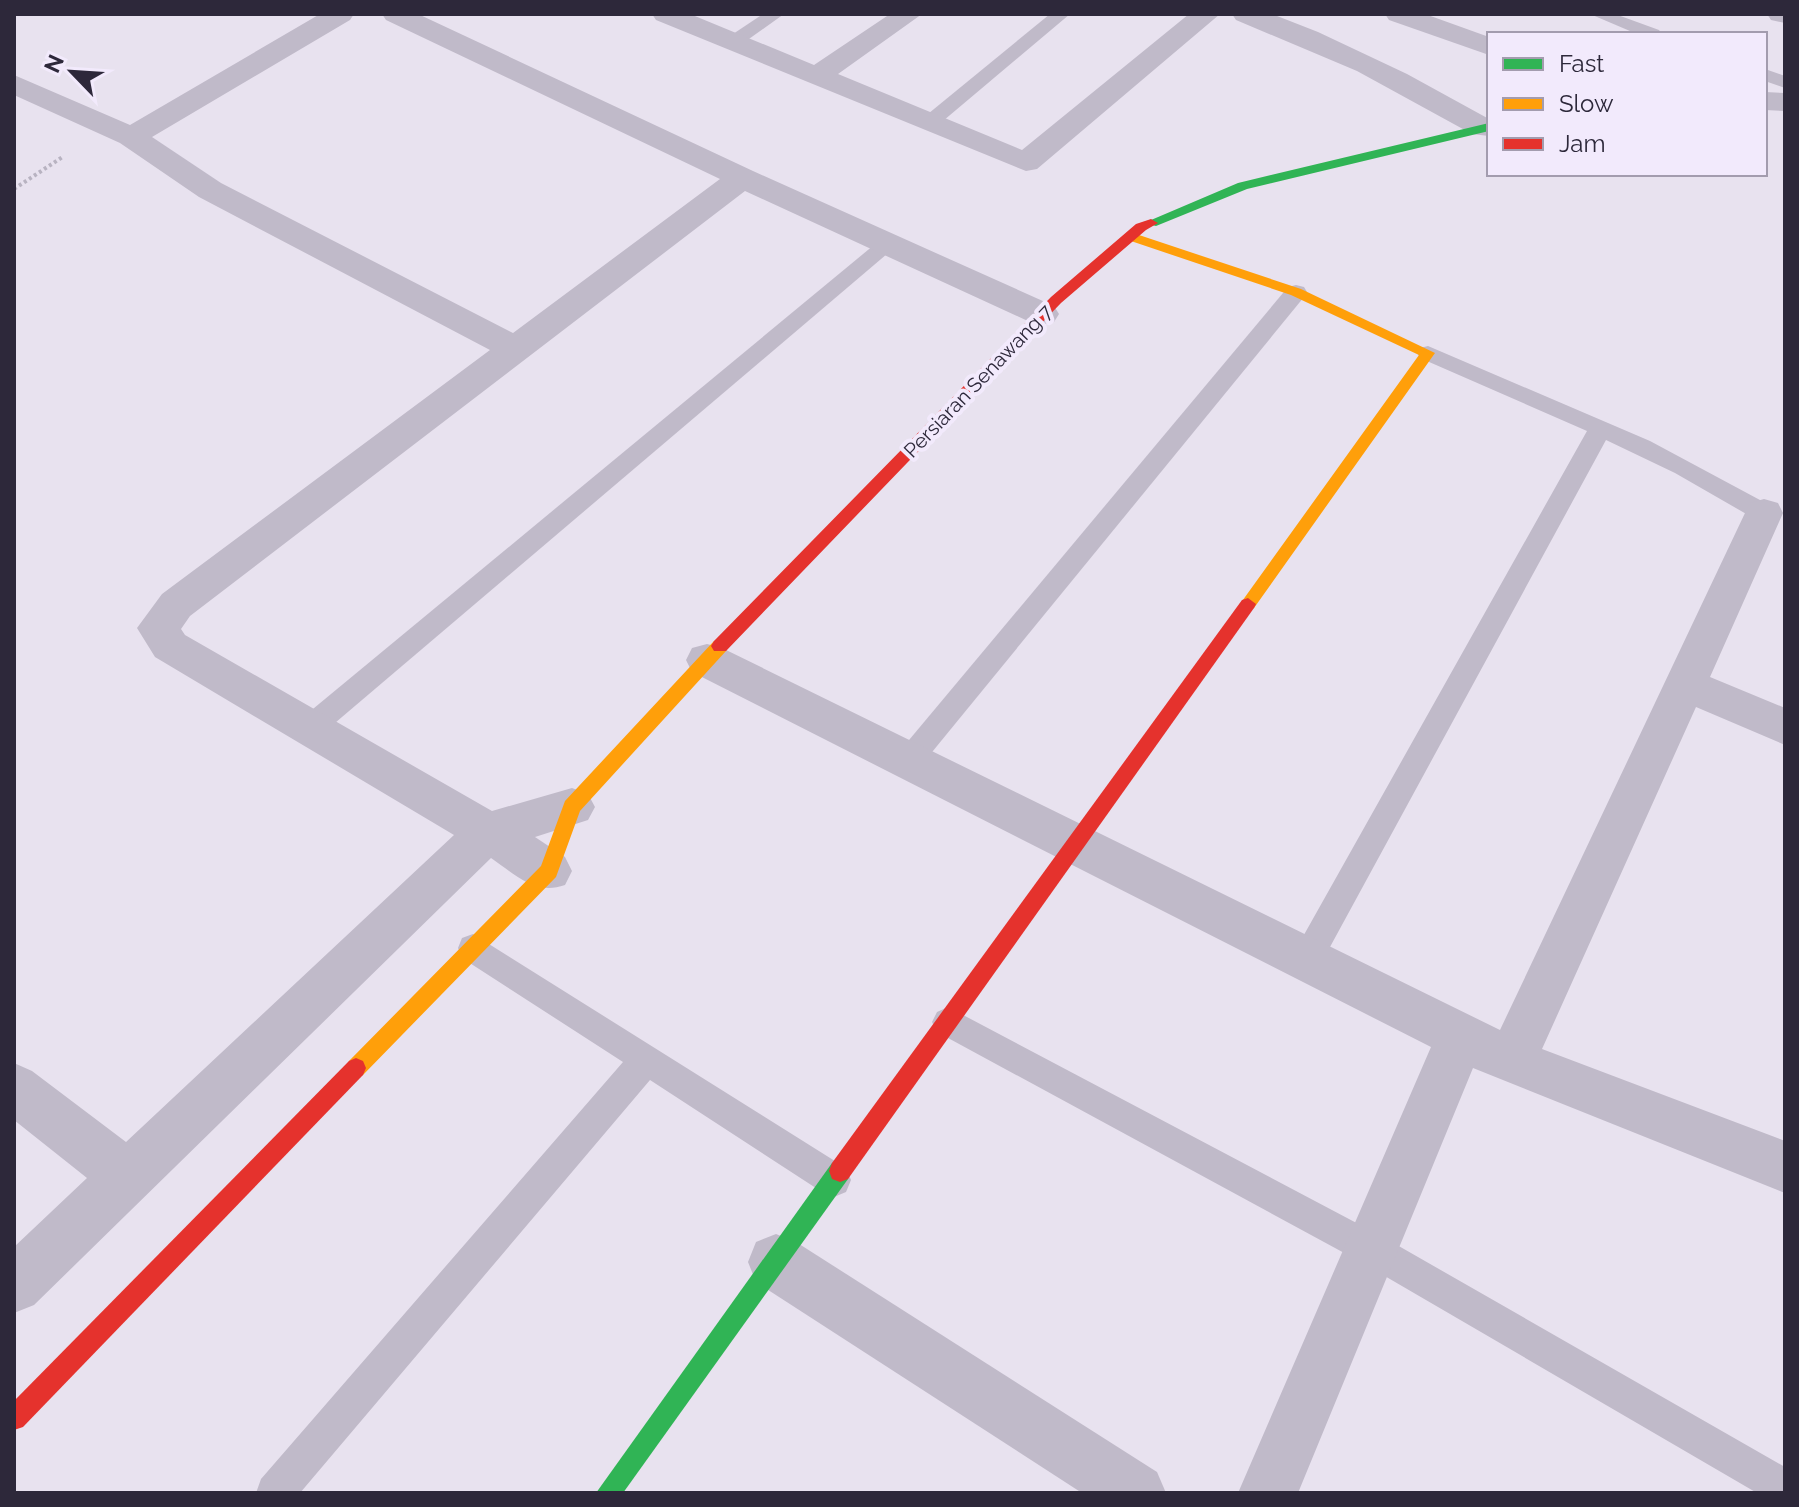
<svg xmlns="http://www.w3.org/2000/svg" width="1799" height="1507" viewBox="0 0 1799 1507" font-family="Raleway,sans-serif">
<rect width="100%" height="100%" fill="#e8e2ef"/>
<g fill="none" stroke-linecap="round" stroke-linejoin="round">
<polyline stroke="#b8b3c1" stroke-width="4" stroke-dasharray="3 3" stroke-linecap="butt" points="14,189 64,156"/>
<g fill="#c0bac9" fill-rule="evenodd">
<polygon points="763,14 784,14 739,46 727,46 724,42 727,38"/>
<polygon points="1050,14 1070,14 937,126 923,126 920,122 923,118"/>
<polygon points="1590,14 1615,14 1659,30 1662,34 1637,34"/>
<polygon points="1765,69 1785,76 1785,88 1765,81"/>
<polygon points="887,238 894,240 897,244 894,248 322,734 312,737 302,734 298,726 302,718 880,240"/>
<polygon points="1296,285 1304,287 1307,292 1304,297 919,768 909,772 899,768 895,760 899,752 1288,287"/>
<polygon points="1428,346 1650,441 1773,507 1776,513 1773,519 1764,522 1755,519 1675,473 1606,440 1318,969 1307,973 1296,969 1292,959 1296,949 1587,431 1420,358 1417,353 1420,348"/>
<polygon points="473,934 846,1168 851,1180 846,1192 834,1197 822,1192 650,1080 300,1493 256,1493 261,1479 623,1062 462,958 458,948 462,938"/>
<polygon points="948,1007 1383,1237 1785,1467 1785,1493 1757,1493 1359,1261 937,1032 932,1022 937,1012"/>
</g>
<g fill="#c0bac9" fill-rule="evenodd">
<path d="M320,14H354L350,20L152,137L221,183L513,333L720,179L386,20L382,14H418L753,171L1054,306L1059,314L1054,322L1042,325L1030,322L745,191L190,616L181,629L185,635L492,811L572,788L588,794L595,807L588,820L535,837L565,857L572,871L565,885C535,896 516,875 491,858L34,1305L14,1313V1247L87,1178L14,1120V1063L32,1071L126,1142L454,835L155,657L137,628L162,594L490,350L199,197L120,143L14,95V75L130,125Z"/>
<polygon points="652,14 690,14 814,65 890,14 922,14 838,74 1022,150 1189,14 1220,14 1037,169 1026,171 656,20"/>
<polygon points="1232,14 1272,14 1318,32 1407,74 1489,119 1489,136 1472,134 1357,71 1236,20"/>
<polygon points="1385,14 1425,14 1489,37 1489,55 1389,20"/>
<polygon points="1767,14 1785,14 1785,23 1771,20"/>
<polygon points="1765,92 1785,93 1785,111 1765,110"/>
<polygon points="1764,499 1778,503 1783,513 1710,677 1785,708 1785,745 1696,707 1542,1049 1785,1141 1785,1193 1473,1068 1298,1493 1238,1493 1431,1047 692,672 686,660 692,648 707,644 722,648 1500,1030 1745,513 1750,503"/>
<polygon points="776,1234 796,1242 1157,1472 1166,1493 1082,1493 756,1282 748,1262 756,1242"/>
</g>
<g fill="#30b455" fill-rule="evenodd">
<polygon points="1489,123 1489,131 1247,189 1156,226 1144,223 1238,183"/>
<polygon points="840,1160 848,1163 851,1171 848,1179 623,1493 596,1493 832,1163"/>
</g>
<g fill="#ff9f0a" fill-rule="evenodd">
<polygon points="1130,232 1301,289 1435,353 1254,608 1248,610 1240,604 1419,355 1291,295 1125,239 1123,236"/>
<polygon points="720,639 726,641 729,646 726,651 580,811 556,877 363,1075 356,1078 349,1075 346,1068 349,1061 541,866 565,801 714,641"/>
</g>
<g fill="#e5322d" fill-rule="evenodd">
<polygon points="1151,219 1158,223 1146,230 1061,303 726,651 714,651 711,646 714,641 1051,297 1136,224"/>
<polygon points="1248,598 1256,604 1254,608 848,1179 840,1182 832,1179 829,1171 832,1163 1242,600"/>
<polygon points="356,1058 363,1061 366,1068 363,1075 23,1427 14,1430 14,1401 349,1061"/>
</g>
</g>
<g text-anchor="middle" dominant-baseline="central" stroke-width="8" stroke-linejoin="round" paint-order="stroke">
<g font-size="20" fill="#2d283a" stroke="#f2eafc">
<text transform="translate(978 381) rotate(-46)">Persiaran Senawang 7</text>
</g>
</g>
<rect width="1799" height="1507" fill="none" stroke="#2d283a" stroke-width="32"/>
<rect x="1487" y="32" width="280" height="144" fill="#f2eafc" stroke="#a39cae" stroke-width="2"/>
<rect x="1503" y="58" width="40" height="12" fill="#30b455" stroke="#a39cae" stroke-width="2"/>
<text x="1559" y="72" font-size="24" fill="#2d283a">Fast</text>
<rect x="1503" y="98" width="40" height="12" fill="#ff9f0a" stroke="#a39cae" stroke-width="2"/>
<text x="1559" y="112" font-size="24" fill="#2d283a">Slow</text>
<rect x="1503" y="138" width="40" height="12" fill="#e5322d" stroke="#a39cae" stroke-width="2"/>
<text x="1559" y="152" font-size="24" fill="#2d283a">Jam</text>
<g transform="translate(72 72) rotate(295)" stroke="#f2eafc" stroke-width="6" paint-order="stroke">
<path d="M0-6L14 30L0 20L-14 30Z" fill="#2d283a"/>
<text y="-12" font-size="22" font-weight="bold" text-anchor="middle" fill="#2d283a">N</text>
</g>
</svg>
